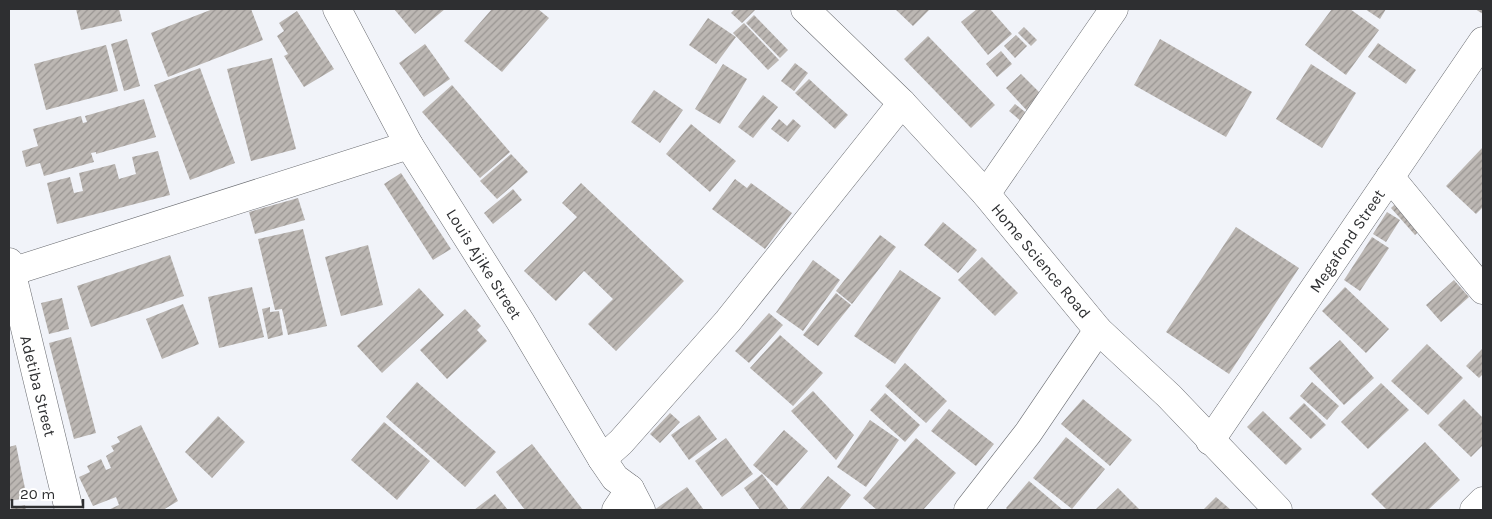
<svg xmlns="http://www.w3.org/2000/svg" width="1492" height="519" viewBox="0 0 1492 519" font-family="Karla,sans-serif">
<defs>
<pattern id="building-hatch" width="6" height="6" patternUnits="userSpaceOnUse" patternTransform="scale(1.25)"><rect width="6" height="6" fill="#bcb7b3"/><path d="M-1 1l2-2M0 6l6-6M5 7l2-2" fill="none" stroke="#999592"/></pattern>
</defs>
<rect width="100%" height="100%" fill="#f1f3f9"/>
<g fill="url(#building-hatch)">
<polygon points="76,9 119,9 122,21 81,30"/>
<polygon points="213,9 251,9 263,40 168,77 151,33"/>
<polygon points="394,9 445,9 415,34"/>
<polygon points="492,9 538,9 549,18 502,72 464,41"/>
<polygon points="735,9 756,9 742,23 731,13"/>
<polygon points="895,9 930,9 913,26"/>
<polygon points="977,9 990,9 1012,34 988,55 961,22"/>
<polygon points="1332,9 1350,9 1379,30 1346,75 1305,45"/>
<polygon points="1365,9 1386,9 1380,19"/>
<polygon points="1475,9 1483,9 1483,14"/>
<polygon points="297,11 334,69 304,87 284,56 288,54 277,36 284,31 279,23"/>
<polygon points="754,15 788,50 780,58 746,23"/>
<polygon points="708,18 736,37 716,64 689,45"/>
<polygon points="744,23 779,60 768,70 733,33"/>
<polygon points="1024,27 1037,40 1031,46 1018,33"/>
<polygon points="1016,35 1027,46 1015,58 1004,46"/>
<polygon points="928,36 995,105 971,128 904,59"/>
<polygon points="127,39 140,86 124,91 111,44"/>
<polygon points="1160,39 1252,92 1226,137 1134,85"/>
<polygon points="1378,43 1416,70 1406,84 1368,57"/>
<polygon points="425,44 450,79 424,97 399,63"/>
<polygon points="106,45 118,91 46,110 34,64"/>
<polygon points="1001,51 1012,64 997,77 986,64"/>
<polygon points="272,58 296,149 251,161 227,69"/>
<polygon points="795,63 808,73 794,91 781,81"/>
<polygon points="723,64 747,79 720,124 695,109"/>
<polygon points="1311,64 1356,93 1322,148 1276,119"/>
<polygon points="200,68 235,163 190,180 154,85"/>
<polygon points="1021,74 1045,98 1029,113 1006,88"/>
<polygon points="809,79 848,115 835,129 795,93"/>
<polygon points="452,85 510,152 480,178 422,112"/>
<polygon points="654,90 683,110 660,143 631,122"/>
<polygon points="763,95 778,107 753,138 738,127"/>
<polygon points="144,99 156,137 96,154 96,152 91,153 94,162 44,176 40,163 26,167 22,151 38,146 33,129 81,116 83,123 87,122 85,116"/>
<polygon points="1015,104 1029,115 1022,122 1009,111"/>
<polygon points="779,119 787,126 793,119 801,126 788,142 771,129"/>
<polygon points="691,124 736,161 710,192 666,154"/>
<polygon points="1483,147 1483,207 1476,214 1446,186"/>
<polygon points="158,151 170,195 57,224 47,183 70,177 74,193 83,191 79,173 115,164 119,179 136,174 132,157"/>
<polygon points="511,154 528,172 497,199 480,181"/>
<polygon points="401,173 451,249 433,260 384,184"/>
<polygon points="735,179 747,188 751,183 792,213 765,249 712,209"/>
<polygon points="581,183 684,281 616,351 588,324 613,299 584,271 556,301 524,271 577,217 562,203"/>
<polygon points="513,189 522,200 493,224 484,213"/>
<polygon points="298,198 305,220 255,234 249,212"/>
<polygon points="1402,198 1425,226 1415,235 1391,208"/>
<polygon points="1387,212 1400,220 1386,242 1373,234"/>
<polygon points="943,222 977,250 958,273 924,245"/>
<polygon points="1236,227 1299,268 1229,374 1166,332"/>
<polygon points="303,229 327,326 288,335 282,309 275,310 258,239"/>
<polygon points="880,235 896,247 852,304 836,291"/>
<polygon points="1372,237 1389,248 1360,291 1344,280"/>
<polygon points="368,245 383,305 341,316 325,257"/>
<polygon points="170,255 184,296 91,327 77,286"/>
<polygon points="982,257 1018,293 995,316 958,280"/>
<polygon points="813,260 840,280 803,331 776,312"/>
<polygon points="900,270 941,298 895,364 854,336"/>
<polygon points="1454,280 1469,297 1441,322 1426,305"/>
<polygon points="252,287 264,337 219,348 208,297"/>
<polygon points="1345,287 1389,329 1366,353 1322,311"/>
<polygon points="419,288 444,315 382,373 357,346"/>
<polygon points="836,293 851,305 818,346 803,335"/>
<polygon points="62,298 69,329 49,334 41,303"/>
<polygon points="183,304 199,344 162,359 146,319"/>
<polygon points="270,307 270,312 279,311 283,335 268,339 262,309"/>
<polygon points="465,309 481,326 477,330 487,341 447,379 420,350"/>
<polygon points="769,313 783,325 749,363 735,351"/>
<polygon points="780,335 823,373 793,406 750,368"/>
<polygon points="71,337 96,433 74,439 49,343"/>
<polygon points="1340,340 1374,378 1344,405 1309,368"/>
<polygon points="1427,344 1463,378 1428,415 1391,381"/>
<polygon points="1483,348 1483,374 1479,378 1466,366"/>
<polygon points="905,363 947,401 926,423 885,386"/>
<polygon points="417,382 496,452 465,487 386,417"/>
<polygon points="1312,382 1339,406 1327,420 1300,396"/>
<polygon points="1381,383 1409,410 1368,449 1341,422"/>
<polygon points="813,391 854,435 836,460 791,411"/>
<polygon points="885,393 920,425 905,442 870,410"/>
<polygon points="1083,399 1132,440 1110,466 1061,424"/>
<polygon points="1464,399 1483,418 1483,445 1471,457 1438,425"/>
<polygon points="1304,403 1326,425 1311,439 1289,418"/>
<polygon points="949,409 994,444 976,466 931,431"/>
<polygon points="1263,411 1302,449 1286,465 1247,427"/>
<polygon points="670,413 680,422 660,443 650,434"/>
<polygon points="699,415 717,439 689,460 671,435"/>
<polygon points="218,416 245,442 212,478 185,452"/>
<polygon points="870,420 899,440 866,487 837,467"/>
<polygon points="384,422 430,461 397,500 351,460"/>
<polygon points="141,425 178,501 163,510 108,510 119,505 116,497 93,506 79,477 90,472 87,466 101,459 106,470 111,468 106,456 114,451 111,446 120,442 117,437"/>
<polygon points="784,430 808,451 777,486 753,465"/>
<polygon points="1066,437 1105,469 1072,509 1033,478"/>
<polygon points="726,438 753,474 722,497 695,461"/>
<polygon points="916,438 956,473 923,510 877,510 863,498"/>
<polygon points="1425,442 1460,480 1428,510 1387,510 1371,494"/>
<polygon points="532,444 583,510 525,510 496,472"/>
<polygon points="16,445 27,498 9,501 9,447"/>
<polygon points="762,474 789,510 760,510 744,488"/>
<polygon points="828,476 851,495 839,510 799,510"/>
<polygon points="1029,481 1063,510 1008,510 1006,508"/>
<polygon points="687,487 704,510 654,510"/>
<polygon points="1118,488 1140,510 1095,510"/>
<polygon points="495,494 508,510 474,510"/>
<polygon points="1216,497 1231,510 1203,510"/>
<polygon points="25,505 26,510 9,510 9,509"/>
</g>
<g fill="none" stroke-linecap="round" stroke-linejoin="round">
<g stroke="#6b6d72" stroke-width="29">
<g id="minor">
<polyline points="337,9 409,145 520,321 602,459 615,478 630,489 641,510"/>
<polyline points="805,9 902,103 986,194 1098,330 1169,396 1278,510"/>
<polyline points="1390,177 1483,290"/>
<polyline points="986,194 1114,9"/>
<polyline points="11,272 409,145"/>
<polyline points="1210,441 1483,41"/>
<polyline points="602,459 621,442 728,321 902,103"/>
<polyline points="616,510 630,489"/>
<polyline points="968,510 1028,433 1098,330"/>
<polyline points="1474,510 1483,501"/>
</g>
</g>
<g stroke="#6b6d72" stroke-width="29">
<polyline id="tertiary" points="9,262 69,510"/>
</g>
<use href="#minor" stroke="#fff" stroke-width="28"/>
<use href="#tertiary" stroke="#fff" stroke-width="28"/>
</g>
<g text-anchor="middle" dominant-baseline="central" stroke-width="5" stroke-linejoin="round" paint-order="stroke">
<g font-size="16" fill="#2e2f31" stroke="#fff">
<text transform="translate(1347 241) rotate(-56)">Megafond Street</text>
<text transform="translate(1041 261) rotate(50)">Home Science Road</text>
<text transform="translate(484 264) rotate(58)">Louis Ajike Street</text>
<text transform="translate(38 386) rotate(76)">Adetiba Street</text>
</g>
</g>
<rect width="1492" height="519" fill="none" stroke="#2e2f31" stroke-width="20"/>
<path d="M12 499v8h71v-8" fill="none" stroke="#2e2f31" stroke-width="2.5"/>
<text x="20" y="499" font-size="15" fill="#2e2f31" stroke="#ffffff" stroke-width="4" paint-order="stroke">20 m</text>
</svg>
